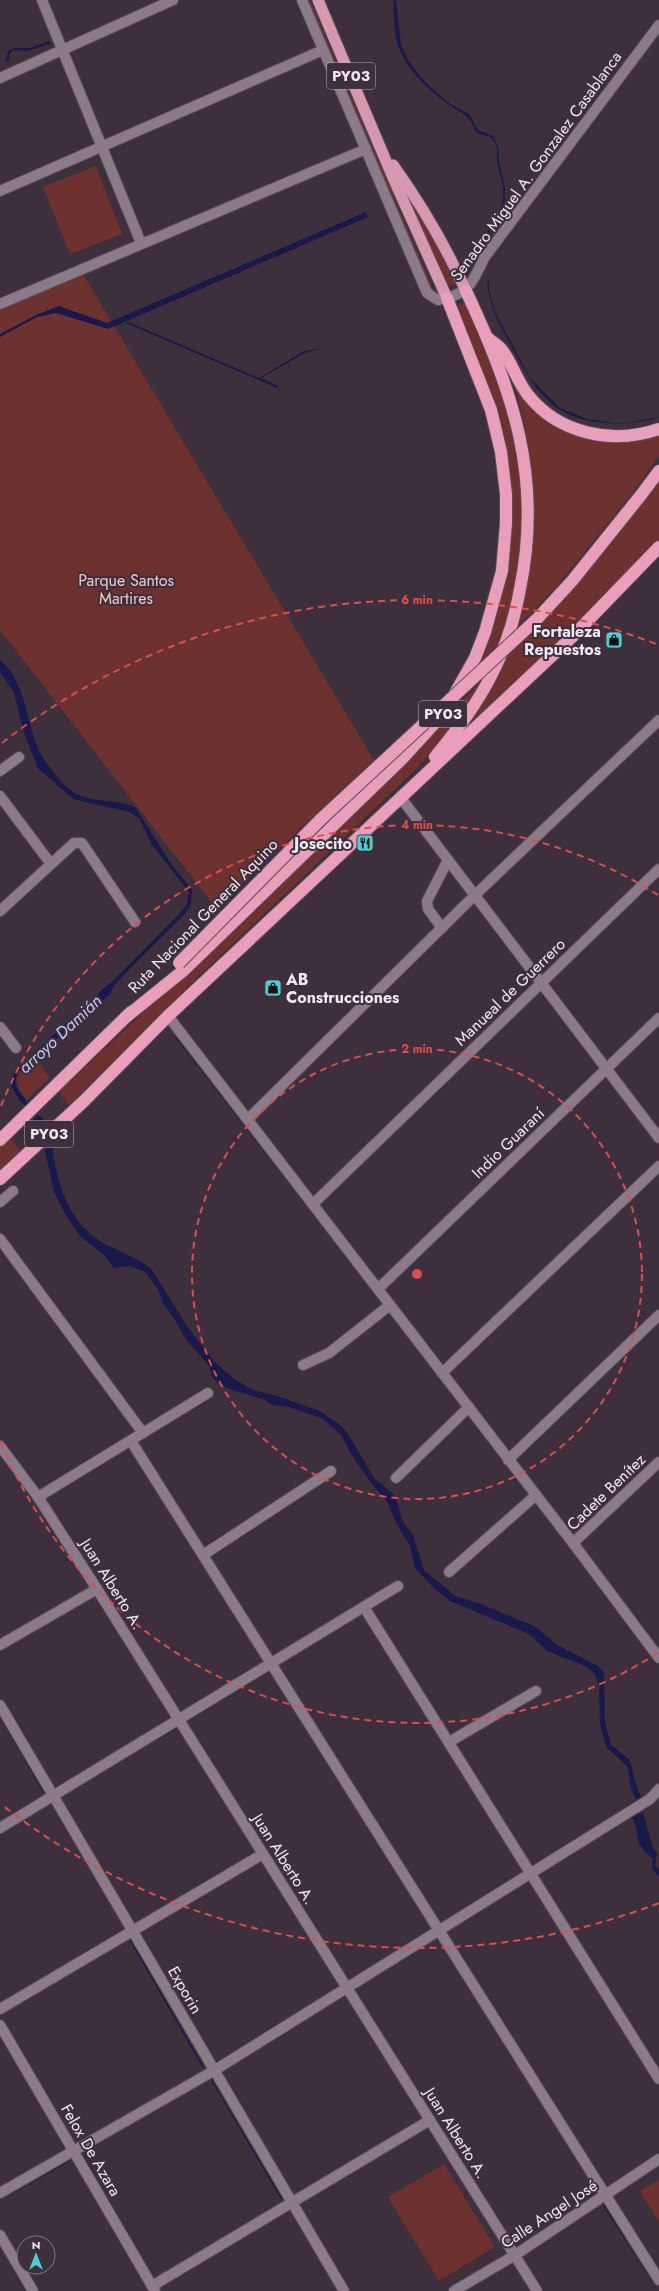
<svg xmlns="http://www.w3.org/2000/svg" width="659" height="2291" viewBox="0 0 659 2291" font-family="Jost,sans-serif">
<rect width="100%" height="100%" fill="#3d2f3b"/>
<g fill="#6d312f">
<polygon points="307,0 310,0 434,291 431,291"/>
<polygon points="96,166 122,234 70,254 43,187"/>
<polygon points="412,202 455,278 456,283 453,286 445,283 411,205"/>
<polygon points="80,269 374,760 216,908 0,630 0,302"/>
<polygon points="461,303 467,306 506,403 519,460 522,495 523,533 513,597 498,645 477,665 496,614 506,577 510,496 456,308"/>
<path d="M513,383L562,427L659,434V455L632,494L557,586L517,627C534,567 538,507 528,445C524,423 521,404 513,383Z"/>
<polygon points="659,482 659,540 592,612 471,724 508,656 570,593 617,536"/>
<path d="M485,678L438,746L414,771L199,976L69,1105L59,1092L388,781C421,747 450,711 485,678Z"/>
<path d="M37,1059L49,1078L27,1100C9,1078 17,1073 37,1059Z"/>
<polygon points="10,1138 21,1151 0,1170 0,1147"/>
<polygon points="444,2164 495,2247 439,2281 388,2197"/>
<polygon points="659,2180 659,2222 640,2191"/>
</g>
<g fill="#1a194b">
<path d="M393,0H396L401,44L408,60L424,81L450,104L469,114L478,130L493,136L498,146L499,161L505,188V199L496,224L474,253L473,249C489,234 505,211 503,188C502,179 498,170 497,161C496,154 499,147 494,141C491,135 483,136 478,133C473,129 472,120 466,116C440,99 409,77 398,45C394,32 394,14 393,0Z"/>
<polygon points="49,41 51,44 27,51 13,50 9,55 9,61 5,62 9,50 15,48 30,48"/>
<polygon points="366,212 368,217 108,329 56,313 37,317 0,337 0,334 36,315 59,306 107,323"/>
<path d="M487,281H489V291L496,314L530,378L560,408L587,419L621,424L659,417C632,427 584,426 559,409C537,395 522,366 510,344C499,323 489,305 487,281Z"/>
<polygon points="128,322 259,378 304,351 323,348 305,353 261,378 278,386 277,388 126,323"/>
<path d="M0,660C24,677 27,723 38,748C42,760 62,784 72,791C88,804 121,798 136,808L169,861L192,890L191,904L185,914L123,976L114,986L110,994L88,1014L71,1025L42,1053L18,1072C12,1084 19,1092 26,1100L22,1104L9,1083L17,1069L67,1022L81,1014L95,1000L101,990L114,980L181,912L187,904L189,892L152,845L139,818L129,812L73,799L38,768L24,733L14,693L0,672Z"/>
<polygon points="175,1037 176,1037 379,1300"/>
<polygon points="38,1115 49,1124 38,1134 29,1123"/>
<path d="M52,1143C56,1183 69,1227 109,1246C123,1253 140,1259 152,1270L187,1326L214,1361L234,1379L253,1390L274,1395L318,1410L339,1424L348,1434L374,1478L392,1493L396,1499L403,1522L413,1535L424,1570L455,1596L481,1604L536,1627L557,1645L598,1666L604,1673L605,1722L611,1745L630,1760L635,1781L641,1797L636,1800L630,1785L628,1767L607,1748L600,1724L599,1686L595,1674L585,1666L547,1651L529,1634L450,1601L436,1590L415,1568L410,1546L397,1525L388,1503L369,1480L351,1454L342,1436L323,1419L289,1407L272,1405L265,1400L221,1386L212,1377L210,1367L185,1338L174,1318L164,1305L157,1288L145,1272L130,1266L114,1268L103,1254L80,1236L65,1214L54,1192L45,1150Z"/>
<polygon points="0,1717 45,1793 44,1794"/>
<path d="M643,1813L653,1848L657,1853L655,1865L659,1870V1877L652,1869L653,1859C648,1855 643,1851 640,1845C635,1835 639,1826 631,1817Z"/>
<polygon points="131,1940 204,2067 203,2068 130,1941"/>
<polygon points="0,2034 66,2148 65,2149"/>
<polygon points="210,2078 211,2078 282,2198 281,2199"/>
<polygon points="82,2153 154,2278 153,2278 81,2154"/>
<polygon points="72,2158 145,2283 145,2284 72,2160 0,2201"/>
<polygon points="604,2205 658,2291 603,2206"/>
</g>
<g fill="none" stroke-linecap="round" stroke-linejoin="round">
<polyline stroke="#1a194b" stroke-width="3" points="22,1098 29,1109"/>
<g stroke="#594d57" stroke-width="12">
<g id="minor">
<polyline points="42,0 141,243"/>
<path d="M302,0L427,293L438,300C468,295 472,284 484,258L659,25"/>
<polyline points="0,78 173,0"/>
<polyline points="0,191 323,50"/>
<polyline points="0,304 366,149"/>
<polyline points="0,771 19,757"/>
<polyline points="0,796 51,864"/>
<polyline points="401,798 659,1138"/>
<polyline points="0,911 74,843 82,843 135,922"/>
<polyline points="442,928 428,909 427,901 448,860"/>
<polyline points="168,1016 573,1543 659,1658"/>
<polyline points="0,1027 16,1048"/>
<polyline points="248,1119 475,895 659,720"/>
<polyline points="0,1202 13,1191"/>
<polyline points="313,1204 659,869"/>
<polyline points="0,1239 143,1433"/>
<polyline points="378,1289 659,1018"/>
<polyline points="303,1365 329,1353 390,1305"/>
<polyline points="442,1373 659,1166"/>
<polyline points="131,1441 659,2280"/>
<polyline points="0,1446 38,1497 97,1589 537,2291"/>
<polyline points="508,1460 659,1315"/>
<polyline points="396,1478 469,1407"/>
<polyline points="38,1497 208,1393"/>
<polyline points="573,1543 659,1462"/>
<polyline points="203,1555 331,1471"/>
<polyline points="449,1572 535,1496"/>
<polyline points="364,1607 659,2079"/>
<polyline points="0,1645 97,1589"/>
<polyline points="0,1705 344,2291"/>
<polyline points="449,1742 536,1691"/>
<polyline points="0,1828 398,1586"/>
<polyline points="0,2009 263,1854"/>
<polyline points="0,2025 155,2291"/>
<polyline points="0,2193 215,2070 650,1799 659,1789"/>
<polyline points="0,2235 33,2291"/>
<polyline points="152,2286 430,2120"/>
<polyline points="454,2291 515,2255 659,2159"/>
</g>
</g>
<g stroke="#594d57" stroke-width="13">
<g id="trunk">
<polyline points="318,0 394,180 447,298"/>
<path d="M393,165C421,204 446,247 466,291"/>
</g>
</g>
<g stroke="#594d57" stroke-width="14">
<g id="motorway">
<path d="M488,338C492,342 498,345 502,350C512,363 517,381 528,395C559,434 613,445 659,429"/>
<polyline points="641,495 659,471"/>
<path d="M435,757C457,730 478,703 493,672C506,646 515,617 520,589C543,478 513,391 466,291"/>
<polyline points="126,1017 184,970 402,759 444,713 475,658 485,632 502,571 506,523 506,494 501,452 491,410 447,298"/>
<polyline points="0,1140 131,1012"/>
<polyline points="0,1179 84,1101 168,1016 573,636 659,547"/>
</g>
</g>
<use href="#minor" stroke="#8b7b88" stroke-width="10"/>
<use href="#trunk" stroke="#d698af" stroke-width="11"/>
<use href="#motorway" stroke="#e99fb9" stroke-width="12"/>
<g stroke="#594d57" stroke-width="14" stroke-linecap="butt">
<polyline id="motorway-bridge" points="179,963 320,820 537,619 572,581 641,495"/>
</g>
<use href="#motorway-bridge" stroke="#e99fb9" stroke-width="12"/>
</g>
<g fill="none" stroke="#db4e50" stroke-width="2" stroke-dasharray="7 5">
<circle cx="417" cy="1274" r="225"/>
<path d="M658 1653A449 449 0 0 1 1 1442M1 1106A449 449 0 0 1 658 895"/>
<path d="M659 1903A674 674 0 0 1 2 1805M2 743A674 674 0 0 1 659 645"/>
</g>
<defs>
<g id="shop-square" transform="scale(0.9)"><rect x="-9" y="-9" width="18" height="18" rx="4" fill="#51ccd4" stroke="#3d2f3b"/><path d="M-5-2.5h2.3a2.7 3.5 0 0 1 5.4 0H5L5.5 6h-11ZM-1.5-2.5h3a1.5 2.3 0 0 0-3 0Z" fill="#111"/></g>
<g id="restaurant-square" transform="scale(0.9)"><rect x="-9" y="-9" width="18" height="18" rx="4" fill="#51ccd4" stroke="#3d2f3b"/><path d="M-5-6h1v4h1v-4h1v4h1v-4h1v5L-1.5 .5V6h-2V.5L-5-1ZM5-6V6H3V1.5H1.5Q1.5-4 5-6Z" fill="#111"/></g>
</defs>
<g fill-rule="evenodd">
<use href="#shop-square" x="614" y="640"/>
<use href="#restaurant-square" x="365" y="843"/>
<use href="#shop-square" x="273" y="988"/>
</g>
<g text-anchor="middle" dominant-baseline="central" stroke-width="4" stroke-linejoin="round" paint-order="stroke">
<g fill="#3d2f3b" stroke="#bbb0b9" stroke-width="1">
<rect x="327" y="63" width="48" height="26" rx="3"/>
<rect x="419" y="701" width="48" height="26" rx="3"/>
<rect x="25" y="1121" width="48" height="26" rx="3"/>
</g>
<g font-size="15" font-weight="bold" fill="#f1e8ef">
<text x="351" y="76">PY03</text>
<text x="443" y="714">PY03</text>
<text x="49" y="1134">PY03</text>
</g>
<g font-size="16" fill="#f1e8ef" stroke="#3d2f3b">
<text transform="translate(536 166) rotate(-54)">Senadro Miguel A. Gonzalez Casablanca</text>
<text transform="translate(203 916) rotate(-46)">Ruta Nacional General Aquino</text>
<text transform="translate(510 992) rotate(-44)">Manueal de Guerrero</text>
<text transform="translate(508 1143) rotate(-44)">Indio Guaraní</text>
<text transform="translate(606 1492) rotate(-44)">Cadete Benítez</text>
<text transform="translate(112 1584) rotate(58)">Juan Alberto A.</text>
<text transform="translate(284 1859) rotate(58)">Juan Alberto A.</text>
<text transform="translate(185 1990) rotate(60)">Exporin</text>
<text transform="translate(456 2133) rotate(58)">Juan Alberto A.</text>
<text transform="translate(91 2150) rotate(60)">Felox De Azara</text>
<text transform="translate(549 2214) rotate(-33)">Calle Angel José</text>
</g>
<g font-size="16" fill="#f2c9c6" stroke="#3d2f3b">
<text x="126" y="580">Parque Santos<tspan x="126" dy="18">Martires</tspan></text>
</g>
<g font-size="16" font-weight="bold" fill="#f1e8ef" stroke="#3d2f3b" text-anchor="end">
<text x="601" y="631">Fortaleza<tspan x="601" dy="18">Repuestos</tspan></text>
<text x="352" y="843">Josecito</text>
<text x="286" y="979" text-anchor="start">AB<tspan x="286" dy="18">Construcciones</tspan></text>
</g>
<g font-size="17" font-style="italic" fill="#c2c9fc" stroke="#3d2f3b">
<text transform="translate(60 1034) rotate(-43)">arroyo Damián</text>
</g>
</g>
<circle cx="417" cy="1274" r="6" fill="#db4e50" stroke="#3d2f3b" stroke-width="2"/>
<g font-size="12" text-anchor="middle" font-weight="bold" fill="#db4e50" stroke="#3d2f3b" stroke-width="4" stroke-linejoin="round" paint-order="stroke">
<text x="417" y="604">6 min</text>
<text x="417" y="829">4 min</text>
<text x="417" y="1053">2 min</text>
</g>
<g transform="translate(36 2255)"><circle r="19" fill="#3d2f3b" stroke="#857983"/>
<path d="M0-3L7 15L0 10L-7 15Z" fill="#51ccd4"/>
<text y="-6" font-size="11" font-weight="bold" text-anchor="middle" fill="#f1e8ef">N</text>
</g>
</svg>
